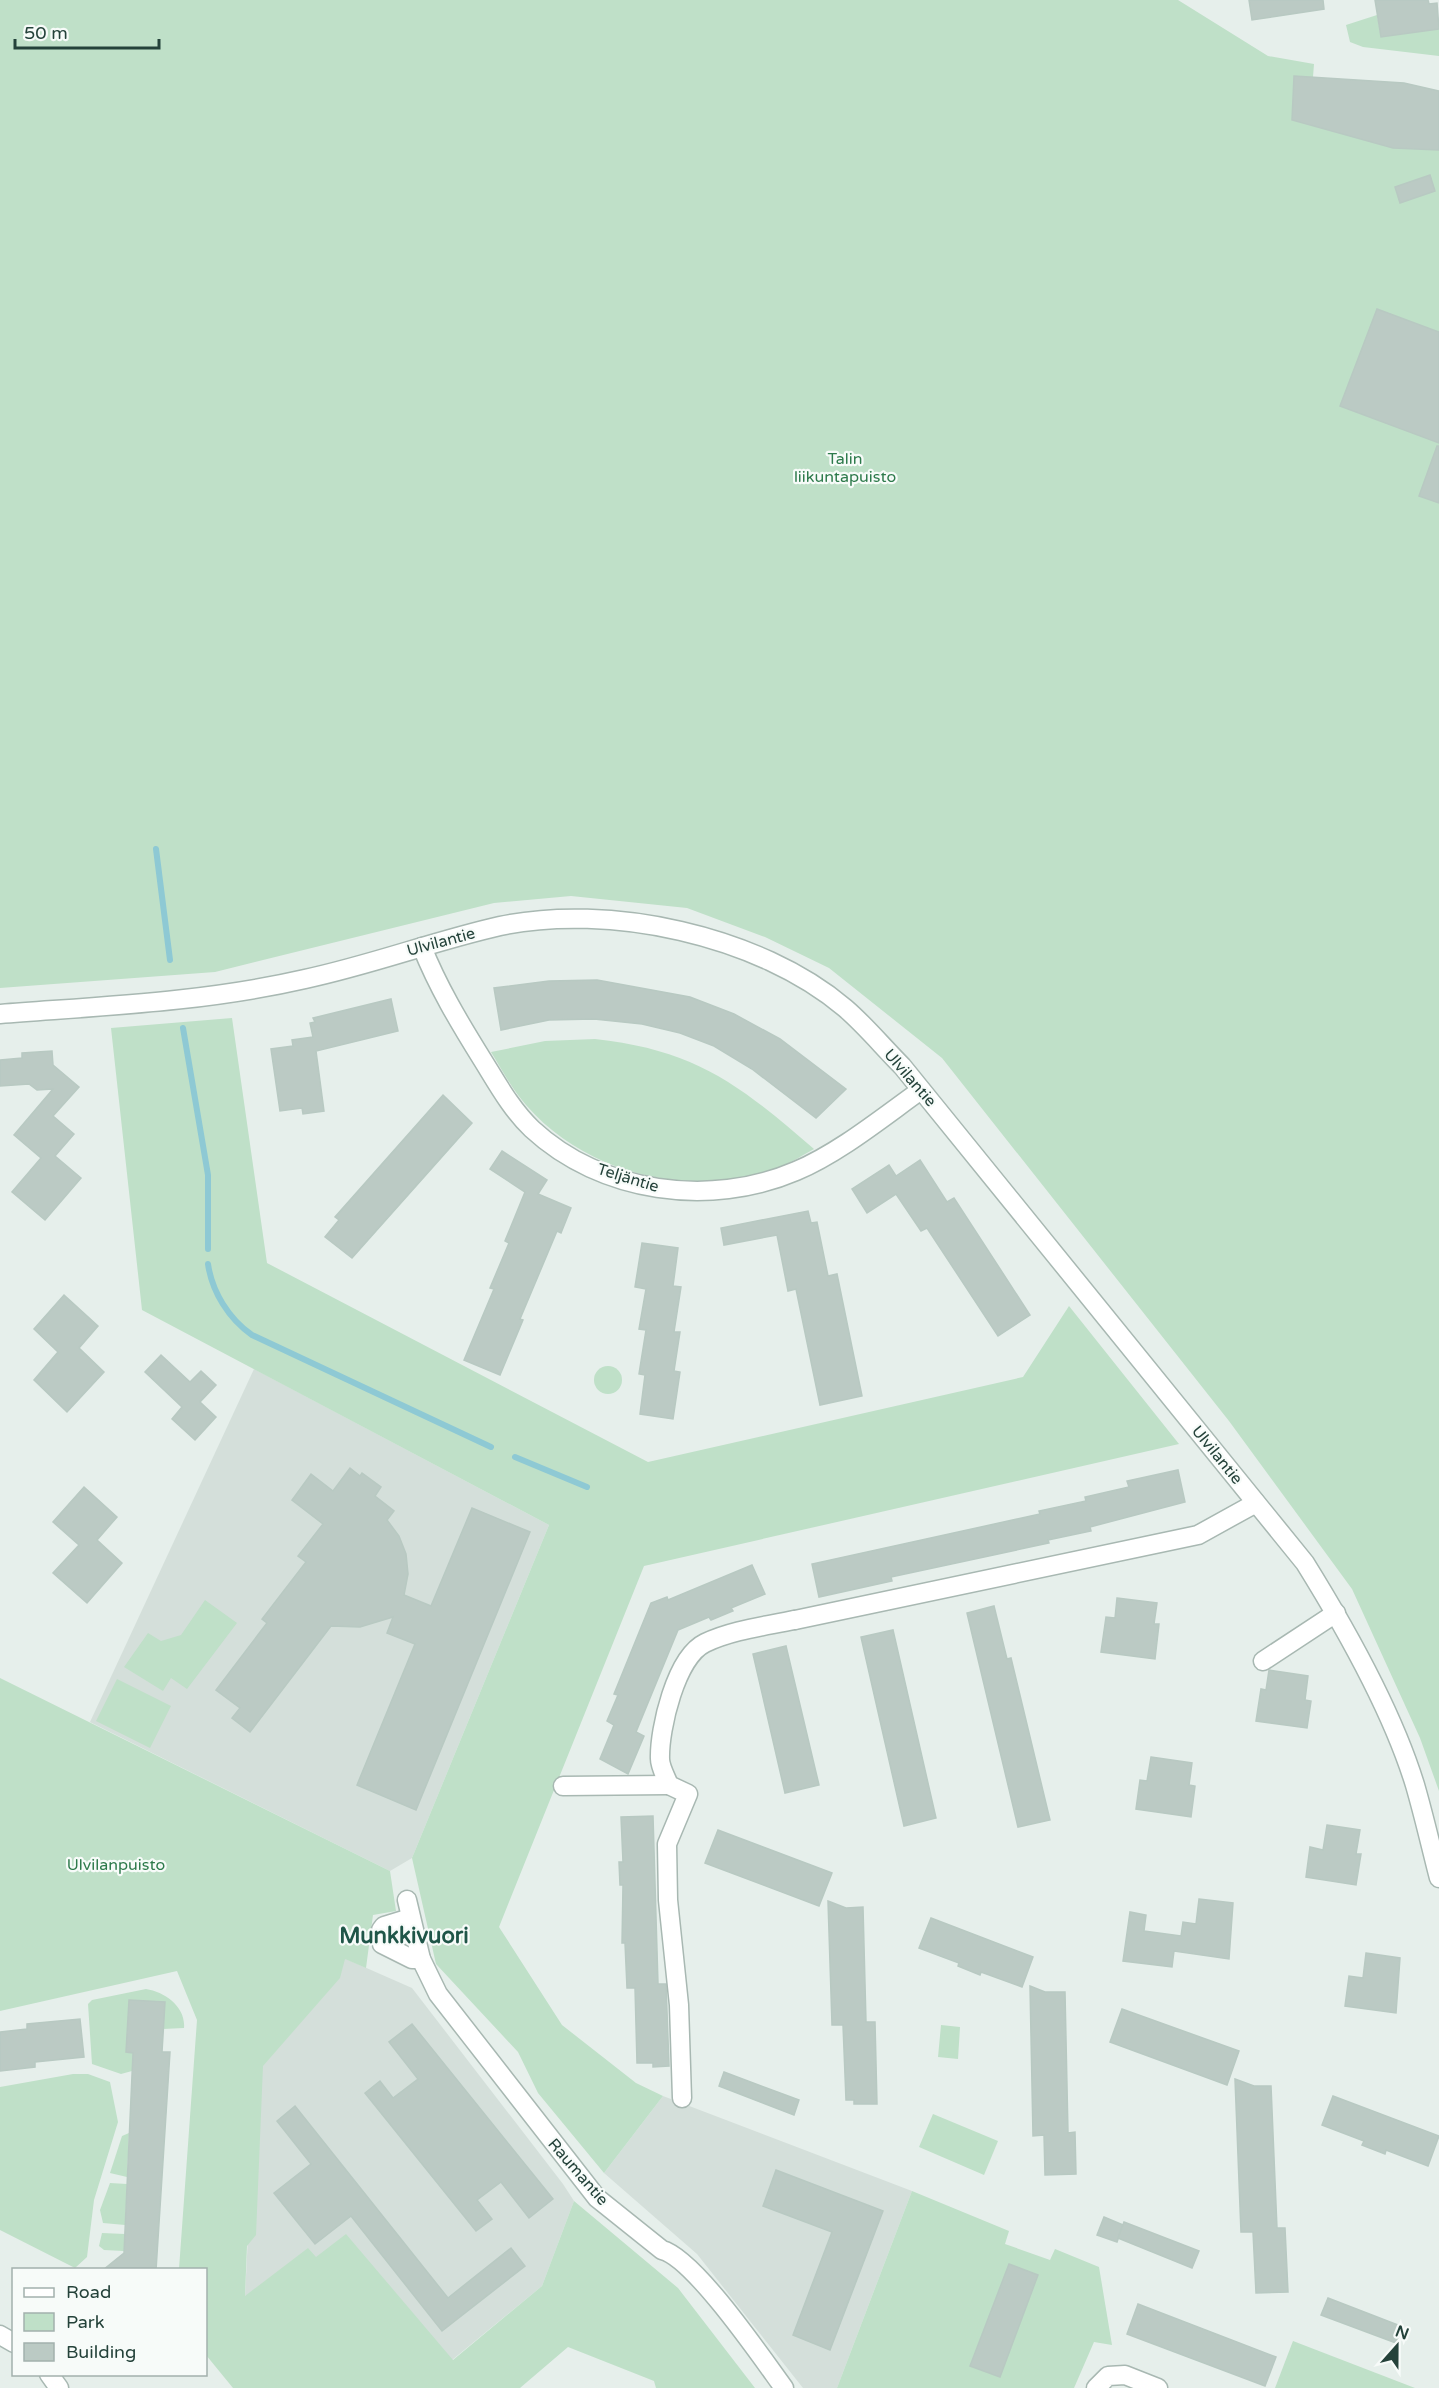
<svg xmlns="http://www.w3.org/2000/svg" width="1439" height="2388" viewBox="0 0 1439 2388" font-family="'Varela Round',sans-serif">
<rect width="100%" height="100%" fill="#e6efeb"/>
<g fill="#d4dfda">
<polygon points="254,1369 549,1525 412,1858 390,1871 90,1722"/>
<polygon points="262,1954 346,1959 412,1988 563,2184 574,2201 542,2286 418,2388 320,2388 245,2297"/>
<polygon points="663,2096 912,2191 837,2388 803,2388 697,2254 604,2173"/>
</g>
<g fill="#bfe0c8">
<polygon points="0,0 1178,0 1268,56 1314,64 1313,77 1294,77 1292,120 1393,148 1439,150 1439,1791 1420,1738 1352,1589 1229,1421 942,1058 829,968 765,937 687,908 571,896 494,903 215,972 0,988"/>
<polygon points="1377,15 1381,37 1439,29 1439,56 1363,47 1350,42 1346,25"/>
<polygon points="232,1018 267,1263 648,1462 1023,1377 1069,1306 1179,1444 644,1566 499,1927 562,2025 636,2083 663,2096 604,2173 538,2093 518,2052 436,1964 412,1858 549,1525 142,1310 111,1028"/>
<path d="M595,1039C696,1050 740,1085 814,1149C800,1157 785,1166 769,1171C685,1197 585,1173 526,1105C512,1089 502,1070 491,1052L545,1041Z"/>
<circle cx="608" cy="1380" r="14"/>
<polygon points="205,1600 237,1623 187,1689 171,1678 163,1691 124,1667 148,1633 161,1641 181,1635"/>
<polygon points="0,1678 390,1871 396,1911 373,1915 366,1968 345,1959 340,1978 263,2066 256,2235 247,2246 245,2296 308,2248 316,2257 346,2234 453,2360 542,2286 574,2201 678,2288 755,2388 656,2388 654,2381 568,2347 520,2388 233,2388 206,2355 206,2270 179,2269 197,2020 177,1971 0,2011"/>
<polygon points="117,1679 171,1706 150,1748 96,1721"/>
<path d="M146,1989C165,1992 186,2007 184,2028L163,2029L164,2002L129,2001L126,2052L133,2053L132,2071L121,2074L92,2064L88,2004L92,2000Z"/>
<polygon points="941,2025 960,2027 958,2059 938,2057"/>
<polygon points="73,2074 88,2074 110,2082 118,2122 94,2200 87,2257 75,2268 0,2230 0,2087"/>
<polygon points="933,2114 998,2141 984,2175 919,2147"/>
<polygon points="129,2133 127,2177 110,2173 122,2136"/>
<polygon points="110,2183 127,2184 125,2225 103,2223 100,2210"/>
<polygon points="912,2191 1009,2231 1005,2244 1050,2260 1055,2249 1099,2267 1112,2345 1094,2342 1074,2388 837,2388"/>
<polygon points="102,2233 125,2234 124,2251 104,2250 99,2246"/>
<polygon points="1293,2341 1415,2388 1275,2388"/>
</g>
<g fill="none" stroke-linecap="round" stroke-linejoin="round">
<g stroke="#8ec9d4" stroke-width="6">
<polyline points="156,849 170,960"/>
<polyline points="183,1028 208,1175 208,1249"/>
<path d="M208,1264C212,1292 229,1319 252,1335L491,1447"/>
<polyline points="515,1457 587,1487"/>
</g>
</g>
<g fill="#bbcac4" stroke="#b8c9c2" stroke-width="1.5">
<polygon points="1249,0 1323,0 1324,9 1252,20"/>
<polygon points="1375,0 1428,0 1429,4 1437,3 1439,29 1381,37"/>
<polygon points="1294,76 1404,83 1439,91 1439,150 1393,148 1292,120"/>
<polygon points="1430,175 1435,191 1400,203 1395,187"/>
<polygon points="1377,309 1439,332 1439,443 1340,406"/>
<polygon points="1437,446 1439,446 1439,503 1419,496"/>
<polygon points="597,980 690,997 734,1014 780,1039 846,1089 816,1118 752,1069 714,1046 680,1033 642,1024 594,1019 549,1020 501,1030 494,988 549,981"/>
<polygon points="391,999 398,1031 316,1051 324,1111 303,1114 302,1108 280,1111 271,1049 293,1046 292,1040 313,1037 310,1023 315,1022 313,1018"/>
<polygon points="52,1051 53,1065 79,1087 53,1116 74,1134 55,1156 81,1178 45,1220 12,1192 41,1158 14,1135 53,1089 37,1090 29,1084 0,1086 0,1060 22,1058 22,1053"/>
<polygon points="443,1095 472,1123 352,1258 325,1237 339,1220 335,1217"/>
<polygon points="502,1151 547,1180 538,1194 571,1208 561,1233 557,1231 520,1319 523,1320 500,1375 464,1360 494,1289 490,1288 509,1243 505,1241 525,1192 490,1169"/>
<polygon points="920,1160 947,1202 954,1198 1030,1315 998,1336 927,1228 921,1231 896,1194 867,1213 852,1189 889,1165 896,1176"/>
<polygon points="808,1211 811,1223 817,1222 828,1276 837,1274 862,1396 820,1405 796,1289 788,1291 777,1235 724,1245 721,1228"/>
<polygon points="642,1243 678,1248 673,1286 681,1287 674,1332 680,1332 674,1371 680,1372 673,1419 640,1414 645,1375 639,1374 646,1330 639,1329 646,1289 635,1287"/>
<polygon points="64,1295 98,1326 79,1348 104,1372 67,1412 34,1380 58,1352 34,1329"/>
<polygon points="161,1355 190,1382 201,1371 216,1385 200,1402 216,1417 195,1440 172,1419 182,1407 145,1372"/>
<polygon points="350,1468 360,1476 362,1473 381,1487 375,1496 394,1511 387,1520 399,1536 406,1554 408,1574 404,1595 431,1606 472,1508 530,1532 416,1810 357,1785 415,1644 387,1633 393,1617 360,1627 331,1626 250,1732 232,1718 240,1708 216,1690 267,1623 262,1619 306,1562 298,1556 323,1524 292,1500 311,1474 333,1491"/>
<polygon points="1178,1470 1185,1502 1090,1527 1091,1531 1048,1540 1049,1543 891,1577 892,1581 819,1597 812,1564 1040,1514 1039,1511 1086,1501 1085,1497 1129,1487 1127,1481"/>
<polygon points="84,1487 117,1517 97,1540 122,1563 87,1603 53,1573 79,1545 53,1522"/>
<polygon points="752,1565 765,1594 731,1608 733,1611 711,1620 709,1617 678,1630 636,1732 644,1736 628,1774 600,1759 614,1725 607,1721 618,1695 614,1694 651,1603 667,1597 668,1600"/>
<polygon points="1117,1598 1157,1603 1154,1624 1159,1624 1155,1659 1101,1652 1106,1617 1115,1618"/>
<polygon points="994,1606 1007,1659 1011,1658 1050,1820 1018,1827 967,1613"/>
<polygon points="893,1630 936,1818 904,1826 861,1637"/>
<polygon points="786,1646 819,1785 785,1793 753,1654"/>
<polygon points="1269,1670 1308,1676 1305,1700 1311,1701 1307,1728 1256,1721 1261,1689 1266,1690"/>
<polygon points="1151,1757 1192,1763 1189,1785 1195,1786 1191,1817 1136,1809 1140,1780 1147,1781"/>
<polygon points="653,1816 658,1984 666,1984 669,2066 653,2067 653,2063 637,2063 635,1988 627,1988 625,1943 622,1943 623,1885 620,1885 619,1862 623,1862 621,1817"/>
<polygon points="1327,1825 1360,1830 1356,1854 1361,1854 1356,1885 1306,1877 1310,1847 1323,1850"/>
<polygon points="718,1830 832,1873 819,1906 705,1863"/>
<polygon points="1199,1899 1233,1903 1229,1959 1174,1951 1172,1967 1123,1961 1130,1912 1146,1915 1144,1931 1181,1936 1183,1922 1196,1924"/>
<polygon points="828,1901 846,1908 863,1907 866,2022 875,2022 877,2104 854,2104 854,2100 846,2100 843,2025 832,2025"/>
<polygon points="931,1918 1033,1957 1022,1987 981,1972 980,1975 958,1966 959,1963 919,1948"/>
<polygon points="1366,1953 1400,1958 1396,2013 1345,2006 1349,1976 1363,1978"/>
<polygon points="1030,1986 1045,1992 1065,1992 1068,2133 1075,2132 1076,2174 1045,2175 1044,2135 1033,2136"/>
<polygon points="129,2000 165,2002 162,2052 170,2052 156,2270 103,2270 124,2253 133,2053 126,2052"/>
<polygon points="1122,2009 1239,2051 1227,2085 1110,2042"/>
<polygon points="80,2019 84,2057 35,2062 35,2067 0,2071 0,2032 27,2029 27,2024"/>
<polygon points="412,2024 553,2199 529,2218 501,2182 477,2200 492,2219 476,2231 365,2093 380,2081 393,2098 418,2079 389,2042"/>
<polygon points="724,2072 799,2100 794,2115 719,2086"/>
<polygon points="1235,2079 1254,2086 1271,2086 1277,2228 1285,2228 1288,2292 1256,2293 1253,2232 1241,2232"/>
<polygon points="1333,2096 1439,2136 1428,2166 1386,2150 1385,2154 1362,2145 1364,2141 1322,2125"/>
<polygon points="295,2106 448,2298 511,2248 525,2266 442,2331 351,2216 315,2244 274,2193 311,2164 277,2121"/>
<polygon points="776,2170 883,2211 830,2350 793,2335 832,2232 763,2206"/>
<polygon points="1104,2217 1123,2225 1117,2242 1097,2235"/>
<polygon points="1124,2222 1199,2251 1192,2268 1118,2238"/>
<polygon points="1009,2264 1038,2275 1000,2377 970,2366"/>
<polygon points="1328,2298 1403,2327 1396,2343 1321,2315"/>
<polygon points="1138,2304 1276,2357 1265,2386 1127,2334"/>
</g>
<g fill="none" stroke-linecap="round" stroke-linejoin="round">
<g stroke="#a8b8b2" stroke-width="21">
<g id="minor">
<path d="M422,947C438,987 459,1022 482,1059C497,1083 511,1109 532,1129C601,1193 710,1208 796,1171C839,1153 883,1117 921,1090"/>
<polyline points="795,1620 1198,1535 1256,1503"/>
<polyline points="1263,1661 1336,1613"/>
<polyline points="563,1786 669,1785"/>
<path d="M407,1900L421,1959L438,1994L597,2198L662,2250C694,2258 762,2358 784,2388"/>
<polyline points="410,1918 384,1926 381,1930 382,1944 412,1959 421,1959"/>
<path d="M682,2098L679,2005L668,1900L667,1844L688,1794L669,1785C666,1777 660,1767 660,1759C659,1729 676,1657 705,1643C732,1630 766,1626 794,1620"/>
<polyline points="0,2335 14,2343"/>
<polyline points="49,2374 59,2388"/>
<polyline points="1096,2388 1108,2376 1125,2375 1158,2388"/>
</g>
</g>
<g stroke="#a8b8b2" stroke-width="21">
<path id="tertiary" d="M0,1014C102,1006 205,1002 305,979C371,965 434,941 500,926C608,903 759,935 845,1008C865,1025 883,1047 902,1066L1305,1563C1346,1629 1392,1710 1415,1785C1424,1816 1431,1847 1439,1878"/>
</g>
<use href="#minor" stroke="#fff" stroke-width="18"/>
<use href="#tertiary" stroke="#fff" stroke-width="18"/>
</g>
<g text-anchor="middle" dominant-baseline="central" stroke-width="4.5" stroke-linejoin="round" paint-order="stroke">
<g font-size="16" fill="#2d7a4b" stroke="#f7fbf9">
<text x="845" y="459">Talin<tspan x="845" dy="18">liikuntapuisto</tspan></text>
<text x="116" y="1865">Ulvilanpuisto</text>
</g>
<g font-size="16" fill="#24423a" stroke="#f7fbf9">
<text transform="translate(441 942) rotate(-15)">Ulvilantie</text>
<text transform="translate(910 1078) rotate(49)">Ulvilantie</text>
<text transform="translate(628 1178) rotate(17)">Teljäntie</text>
<text transform="translate(1217 1455) rotate(51)">Ulvilantie</text>
<text transform="translate(578 2172) rotate(49)">Raumantie</text>
</g>
<g font-size="22" font-weight="bold" fill="#1f5548" stroke="#f7fbf9">
<text x="404" y="1936">Munkkivuori</text>
</g>
</g>
<rect x="12" y="2268" width="195" height="108" fill="#f7fbf9" stroke="#a3b1ad" stroke-width="1.5"/>
<rect x="24" y="2288" width="30" height="9" fill="#ffffff" stroke="#a3b1ad" stroke-width="1.5"/>
<text x="66" y="2298" font-size="18" fill="#24423a">Road</text>
<rect x="24" y="2313" width="30" height="18" fill="#bfe0c8" stroke="#a3b1ad" stroke-width="1.5"/>
<text x="66" y="2328" font-size="18" fill="#24423a">Park</text>
<rect x="24" y="2343" width="30" height="18" fill="#bbcac4" stroke="#a3b1ad" stroke-width="1.5"/>
<text x="66" y="2358" font-size="18" fill="#24423a">Building</text>
<g transform="translate(1397 2346) rotate(21)" stroke="#f7fbf9" stroke-width="4.5" paint-order="stroke">
<path d="M0-4.5L10 22L0 15L-10 22Z" fill="#24423a"/>
<text y="-9" font-size="16" font-weight="bold" text-anchor="middle" fill="#24423a">N</text>
</g>
<path d="M15 39v9h144v-9" fill="none" stroke="#24423a" stroke-width="3"/>
<text x="24" y="39" font-size="18" fill="#24423a" stroke="#f7fbf9" stroke-width="4.5" paint-order="stroke">50 m</text>
</svg>
